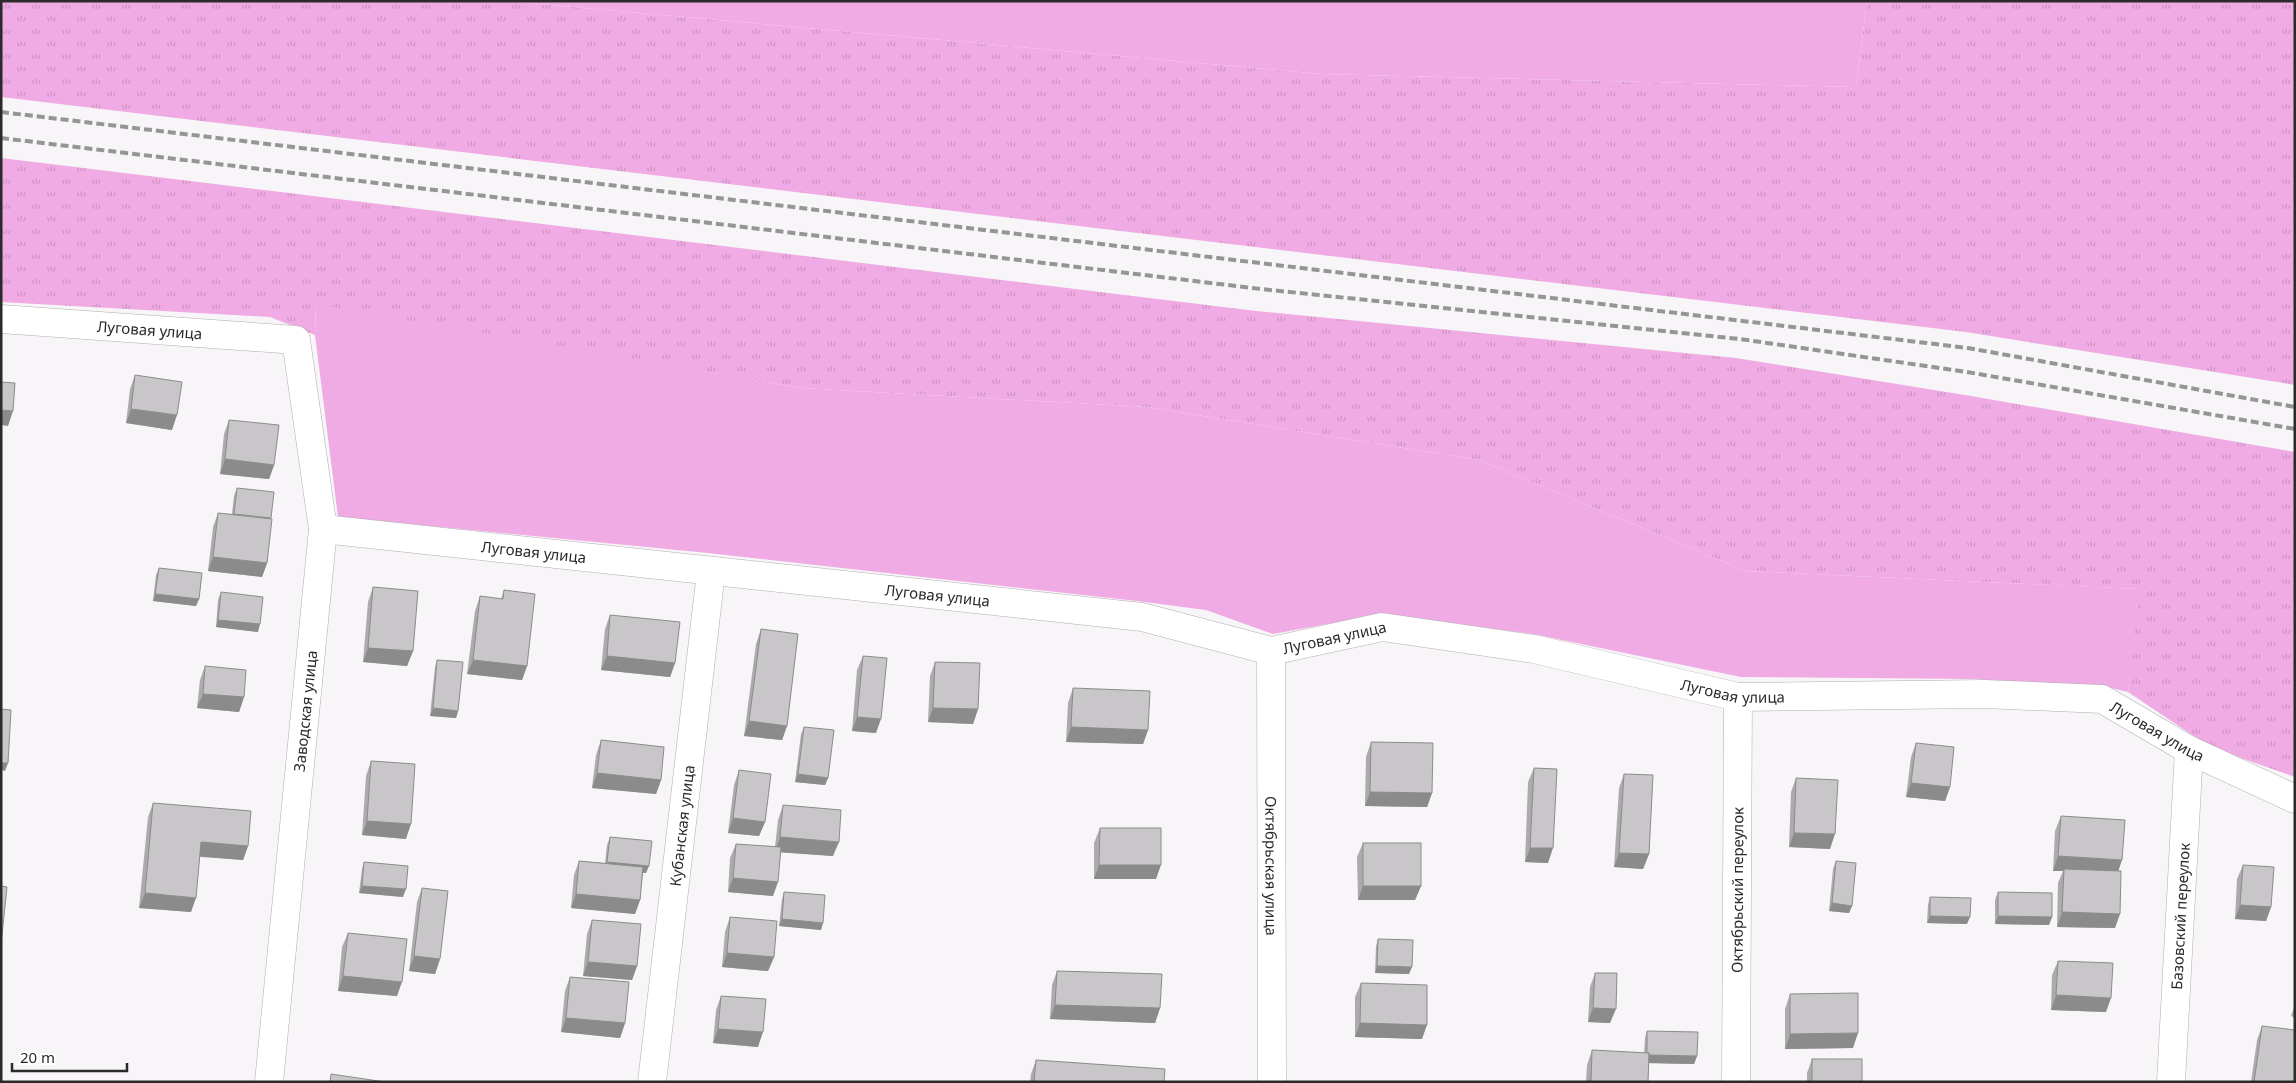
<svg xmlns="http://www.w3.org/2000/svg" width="2296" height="1083" viewBox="0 0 2296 1083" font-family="'Noto Sans',sans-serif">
<defs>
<pattern id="grass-tufts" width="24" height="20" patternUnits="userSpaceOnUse" patternTransform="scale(1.25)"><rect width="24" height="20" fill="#f0abe4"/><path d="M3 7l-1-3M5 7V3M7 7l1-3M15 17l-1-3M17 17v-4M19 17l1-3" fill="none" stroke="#ce93c4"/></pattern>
</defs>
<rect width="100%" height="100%" fill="#f7f5f7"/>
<g fill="url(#grass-tufts)">
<polygon points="1,1 506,1 1322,74 1856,87 1867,1 2295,1 2295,385 1966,332 1,97"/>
<polygon points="1,158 1256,311 1736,358 1965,395 2295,452 2295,777 2210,747 2128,692 2138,589 1746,571 1479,460 1147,407 801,388 316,305 315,335 270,317 1,302"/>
</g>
<g fill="#f0abe4">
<polygon points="506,1 1867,1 1856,87 1322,74"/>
<polygon points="316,304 801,388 1147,407 1479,460 1746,571 2139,589 2128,692 2111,688 1974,679 1741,677 1533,634 1381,614 1273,634 1206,610 1137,601 708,553 338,517 315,335"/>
</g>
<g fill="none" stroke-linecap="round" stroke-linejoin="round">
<g stroke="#b1aeb0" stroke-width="29">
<g id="minor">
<path id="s1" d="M1,319L296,340L323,529L269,1082"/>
<path id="s2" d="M323,529L1142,617L1271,651L1382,627L1534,649L1738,697L1984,694L2102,699L2189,750L2295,799"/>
<path id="s3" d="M1271,651L1272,1082"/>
<path id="s4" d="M652,1082L711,572"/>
<path id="s5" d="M1736,1082L1738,697"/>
<path id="s6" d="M2171,1082L2189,750"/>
</g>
</g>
<use href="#minor" stroke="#fff" stroke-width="28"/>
<g stroke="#969596" stroke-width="4" stroke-dasharray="8 4" stroke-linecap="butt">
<polyline points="1,112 1968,348 2295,407"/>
<polyline points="1,138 1261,289 1740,339 1967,372 2295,429"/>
</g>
</g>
<g fill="#acaaac">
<polygon points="135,375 172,430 126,423 130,389"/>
<polygon points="229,420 274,465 269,479 220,474 224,434"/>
<polygon points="237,488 271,518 267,563 262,577 208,571 213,527 218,513 232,514 234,496"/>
<polygon points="159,568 199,599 196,606 153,601 156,575"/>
<polygon points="373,587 413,651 407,666 363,662 368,602"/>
<polygon points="504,590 527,666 522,680 467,674 475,611 480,596 501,599"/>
<polygon points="221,592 258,632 216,627 218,600"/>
<polygon points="610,615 675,663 670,677 601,670 605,629"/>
<polygon points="761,629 787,726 782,740 744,736 756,644"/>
<polygon points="863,656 876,733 852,731 857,670"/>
<polygon points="437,660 458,711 456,718 430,716 435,667"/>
<polygon points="935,662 978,709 973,724 928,722 930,676"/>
<polygon points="205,666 244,697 239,712 197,708 200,680"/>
<polygon points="1073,688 1148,730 1143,744 1066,742 1068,703"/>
<polygon points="804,727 828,778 825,785 795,782 801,734"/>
<polygon points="601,740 661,780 656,794 592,788 596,755"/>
<polygon points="1371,742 1432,793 1427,807 1365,806 1366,757"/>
<polygon points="1916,743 1950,787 1945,801 1906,797 1911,757"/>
<polygon points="371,761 406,839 362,835 366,776"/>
<polygon points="1534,768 1548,863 1525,862 1528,782"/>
<polygon points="739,770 765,822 759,836 728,833 734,785"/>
<polygon points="1624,774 1649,854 1643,869 1614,867 1619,788"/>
<polygon points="1796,778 1830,849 1789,847 1791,792"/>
<polygon points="153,803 248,846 243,860 200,857 191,912 139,908 148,817"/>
<polygon points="783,805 833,856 781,852 773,896 728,892 730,858 736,844 775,847 778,820"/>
<polygon points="2061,816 2118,871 2115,928 2057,927 2058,883 2063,871 2053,871 2055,831"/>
<polygon points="1100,828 1156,879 1094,879 1094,843"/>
<polygon points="610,837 646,873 643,873 640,900 635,914 571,908 574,875 579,861 605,863 607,845"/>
<polygon points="1363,843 1421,886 1415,900 1358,900 1357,857"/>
<polygon points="1836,861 1852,906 1849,913 1829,911 1833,869"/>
<polygon points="364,862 403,897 359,893 362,869"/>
<polygon points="2243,865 2271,907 2266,921 2235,919 2237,879"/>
<polygon points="422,888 440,959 435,974 409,971 417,902"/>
<polygon points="784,892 821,930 779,926 782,899"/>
<polygon points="1998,892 2052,917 2049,925 1995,924 1995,900"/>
<polygon points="1930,897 1967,924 1927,923 1928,905"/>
<polygon points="730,917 774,957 768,971 722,967 725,932"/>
<polygon points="592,920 637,966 632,980 583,976 587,934"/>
<polygon points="348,933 397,996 338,991 342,947"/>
<polygon points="1378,939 1409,974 1375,973 1376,946"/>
<polygon points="2058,961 2106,1012 2051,1010 2052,975"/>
<polygon points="1057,971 1160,1008 1155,1023 1050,1019 1052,985"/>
<polygon points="1595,973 1610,1023 1588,1022 1590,987"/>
<polygon points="570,977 625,1023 620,1038 561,1032 565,991"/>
<polygon points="1361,983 1422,1039 1355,1037 1355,997"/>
<polygon points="1790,994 1853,1048 1785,1049 1785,1009"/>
<polygon points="721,996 758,1047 713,1043 716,1010"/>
<polygon points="2295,1005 2295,1018 2291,1016"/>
<polygon points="2262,1026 2295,1082 2251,1082 2257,1040"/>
<polygon points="1647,1031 1697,1056 1694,1064 1649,1063 1648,1082 1586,1082 1587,1065 1592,1050 1644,1053 1645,1038"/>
<polygon points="1812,1059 1862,1082 1807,1082 1807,1073"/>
<polygon points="1036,1060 1164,1082 1030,1082 1031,1074"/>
</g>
<g fill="#8c8b8c">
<polygon points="131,409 177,415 172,430 126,423"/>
<polygon points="1,410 13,411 8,426 1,425"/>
<polygon points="225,459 274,465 269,479 220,474"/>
<polygon points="213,557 267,563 262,577 208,571"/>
<polygon points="155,594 199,599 196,606 153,601"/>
<polygon points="218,620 260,624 258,632 216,627"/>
<polygon points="368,648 413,651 407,666 363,662"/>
<polygon points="607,656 675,663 670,677 601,670"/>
<polygon points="473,660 527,666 522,680 467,674"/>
<polygon points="203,694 244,697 239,712 197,708"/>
<polygon points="433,708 458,711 456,718 430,716"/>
<polygon points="933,708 978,709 973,724 928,722"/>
<polygon points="857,717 881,719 876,733 852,731"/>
<polygon points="749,721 787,726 782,740 744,736"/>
<polygon points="1071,727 1148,730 1143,744 1066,742"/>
<polygon points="1,763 8,763 5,771 1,770"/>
<polygon points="597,773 661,780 656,794 592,788"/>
<polygon points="798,774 828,778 825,785 795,782"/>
<polygon points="1911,783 1950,787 1945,801 1906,797"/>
<polygon points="1370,792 1432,793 1427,807 1365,806"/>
<polygon points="733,818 765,822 759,836 728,833"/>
<polygon points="367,821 411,824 406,839 362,835"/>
<polygon points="1794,833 1835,834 1830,849 1789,847"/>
<polygon points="780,837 839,842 833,856 775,852"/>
<polygon points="201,842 248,846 243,860 196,856"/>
<polygon points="1530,848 1553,848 1548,863 1525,862"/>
<polygon points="1619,853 1649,854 1643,869 1614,867"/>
<polygon points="2058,856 2122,860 2117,875 2064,869 2063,871 2053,871"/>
<polygon points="607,862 649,866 646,873 604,869"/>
<polygon points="1099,865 1161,865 1156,879 1094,879"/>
<polygon points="733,878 778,882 773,896 728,892"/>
<polygon points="362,886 406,889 403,897 359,893"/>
<polygon points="1363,886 1421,886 1415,900 1358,900"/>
<polygon points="145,893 196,898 191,912 139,908"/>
<polygon points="576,894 640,900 635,914 571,908"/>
<polygon points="1832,903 1852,906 1849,913 1829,911"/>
<polygon points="2240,905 2271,907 2266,921 2235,919"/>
<polygon points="2062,912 2120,914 2115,928 2057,927"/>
<polygon points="1930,916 1970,917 1967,924 1927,923"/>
<polygon points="1998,916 2052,917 2049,925 1995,924"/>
<polygon points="782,919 823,923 821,930 779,926"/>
<polygon points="727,953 774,957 768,971 722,967"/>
<polygon points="414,956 440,959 435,974 409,971"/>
<polygon points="588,962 637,966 632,980 583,976"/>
<polygon points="1377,966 1412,967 1409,974 1375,973"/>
<polygon points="343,976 402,982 397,996 338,991"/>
<polygon points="2056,995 2111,998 2106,1012 2051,1010"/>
<polygon points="1055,1005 1160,1008 1155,1023 1050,1019"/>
<polygon points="1593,1008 1616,1009 1610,1023 1588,1022"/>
<polygon points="566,1018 625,1023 620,1038 561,1032"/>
<polygon points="1360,1023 1427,1025 1422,1039 1355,1037"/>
<polygon points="718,1029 763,1032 758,1047 713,1043"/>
<polygon points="1858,1033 1853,1048 1785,1049 1790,1034"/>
<polygon points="1647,1055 1697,1056 1694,1064 1644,1063"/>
</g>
<g fill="#c8c6c8" stroke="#8c8b8c">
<polygon points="135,375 182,382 177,415 131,409"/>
<polygon points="1,382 15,383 13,411 1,410"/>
<polygon points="229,420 279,425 274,465 225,459"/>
<polygon points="237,488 274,492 271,518 234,514"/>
<polygon points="218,513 272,519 267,563 213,557"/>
<polygon points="159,568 202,573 199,599 155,594"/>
<polygon points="373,587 418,591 413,651 368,648"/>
<polygon points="504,590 535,594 527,666 473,660 480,596 503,599"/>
<polygon points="221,592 263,597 260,624 218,620"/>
<polygon points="610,615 680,622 675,663 607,656"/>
<polygon points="761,629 798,634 787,726 749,721"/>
<polygon points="863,656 887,658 881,719 857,717"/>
<polygon points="437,660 463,662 458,711 433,708"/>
<polygon points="935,662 980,663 978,709 933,708"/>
<polygon points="205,666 246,670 244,697 203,694"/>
<polygon points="1073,688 1150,691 1148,730 1071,727"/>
<polygon points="1,709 11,710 8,763 1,763"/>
<polygon points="804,727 834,730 828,778 798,774"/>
<polygon points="601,740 664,747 661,780 597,773"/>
<polygon points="1371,742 1433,743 1432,793 1370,792"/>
<polygon points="1916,743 1954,747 1950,787 1911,783"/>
<polygon points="371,761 415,764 411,824 367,821"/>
<polygon points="1534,768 1557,769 1553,848 1530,848"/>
<polygon points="739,770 771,774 765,822 733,818"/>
<polygon points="1624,774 1653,775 1649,854 1619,853"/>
<polygon points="1796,778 1838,780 1835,834 1794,833"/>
<polygon points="153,803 251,811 248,846 201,842 196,898 145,893"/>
<polygon points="783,805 841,810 839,842 780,837"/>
<polygon points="2061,816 2125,820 2122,860 2058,856"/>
<polygon points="1100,828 1161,828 1161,865 1099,865"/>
<polygon points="610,837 652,841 649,866 607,862"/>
<rect x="1363" y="843" width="58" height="43"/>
<polygon points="736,844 781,847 778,882 733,878"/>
<polygon points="579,861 643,867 640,900 576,894"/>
<polygon points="1836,861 1856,863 1852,906 1832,903"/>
<polygon points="364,862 408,866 406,889 362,886"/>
<polygon points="2243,865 2274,867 2271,907 2240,905"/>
<polygon points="2064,869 2121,871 2120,914 2062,912"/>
<polygon points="1,886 7,887 1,944"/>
<polygon points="422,888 448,891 440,959 414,956"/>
<polygon points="784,892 825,895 823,923 782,919"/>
<polygon points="1998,892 2052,893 2052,917 1998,916"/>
<polygon points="1930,897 1971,898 1970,917 1930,916"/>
<polygon points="730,917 777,921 774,957 727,953"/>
<polygon points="592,920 641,924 637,966 588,962"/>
<polygon points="348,933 407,939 402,982 343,976"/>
<polygon points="1378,939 1413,940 1412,967 1377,966"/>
<polygon points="2058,961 2113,963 2111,998 2056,995"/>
<polygon points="1057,971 1162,974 1160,1008 1055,1005"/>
<polygon points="1595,973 1617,973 1616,1009 1593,1008"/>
<polygon points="570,977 629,982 625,1023 566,1018"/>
<polygon points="1361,983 1427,985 1427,1025 1360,1023"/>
<polygon points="1858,993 1858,1033 1790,1034 1790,994"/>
<polygon points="721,996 766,999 763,1032 718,1029"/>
<polygon points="2262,1026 2295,1030 2295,1082 2254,1082"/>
<polygon points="1647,1031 1698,1032 1697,1056 1649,1055 1649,1053 1647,1053"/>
<polygon points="1592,1050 1649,1053 1648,1082 1591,1082"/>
<rect x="1812" y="1059" width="50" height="23"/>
<polygon points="1036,1060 1165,1069 1164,1082 1034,1082"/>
<polygon points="331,1074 385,1082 330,1082"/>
</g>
<g text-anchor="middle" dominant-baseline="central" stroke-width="4.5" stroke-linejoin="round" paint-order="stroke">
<g font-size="15" fill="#2b2a2b" stroke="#fff">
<text stroke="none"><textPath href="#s1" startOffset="149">Луговая улица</textPath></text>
<text stroke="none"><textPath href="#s2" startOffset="212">Луговая улица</textPath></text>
<text stroke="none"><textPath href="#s2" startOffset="618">Луговая улица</textPath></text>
<text stroke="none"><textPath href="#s2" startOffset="1022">Луговая улица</textPath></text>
<text stroke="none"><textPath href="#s2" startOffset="1428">Луговая улица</textPath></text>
<text transform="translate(305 711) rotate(-84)">Заводская улица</text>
<text stroke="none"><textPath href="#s2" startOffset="1862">Луговая улица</textPath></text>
<text stroke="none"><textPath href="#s4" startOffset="258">Кубанская улица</textPath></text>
<text stroke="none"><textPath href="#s3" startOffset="215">Октябрьская улица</textPath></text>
<text stroke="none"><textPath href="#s5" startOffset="192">Октябрьский переулок</textPath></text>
<text stroke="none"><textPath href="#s6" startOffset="166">Базовский переулок</textPath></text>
</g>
</g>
<rect width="2296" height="1083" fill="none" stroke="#2b2a2b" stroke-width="5"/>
<path d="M12 1063v8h115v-8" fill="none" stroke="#2b2a2b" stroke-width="2.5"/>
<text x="20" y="1063" font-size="15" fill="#2b2a2b" stroke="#ffffff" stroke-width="4" paint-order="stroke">20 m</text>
</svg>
